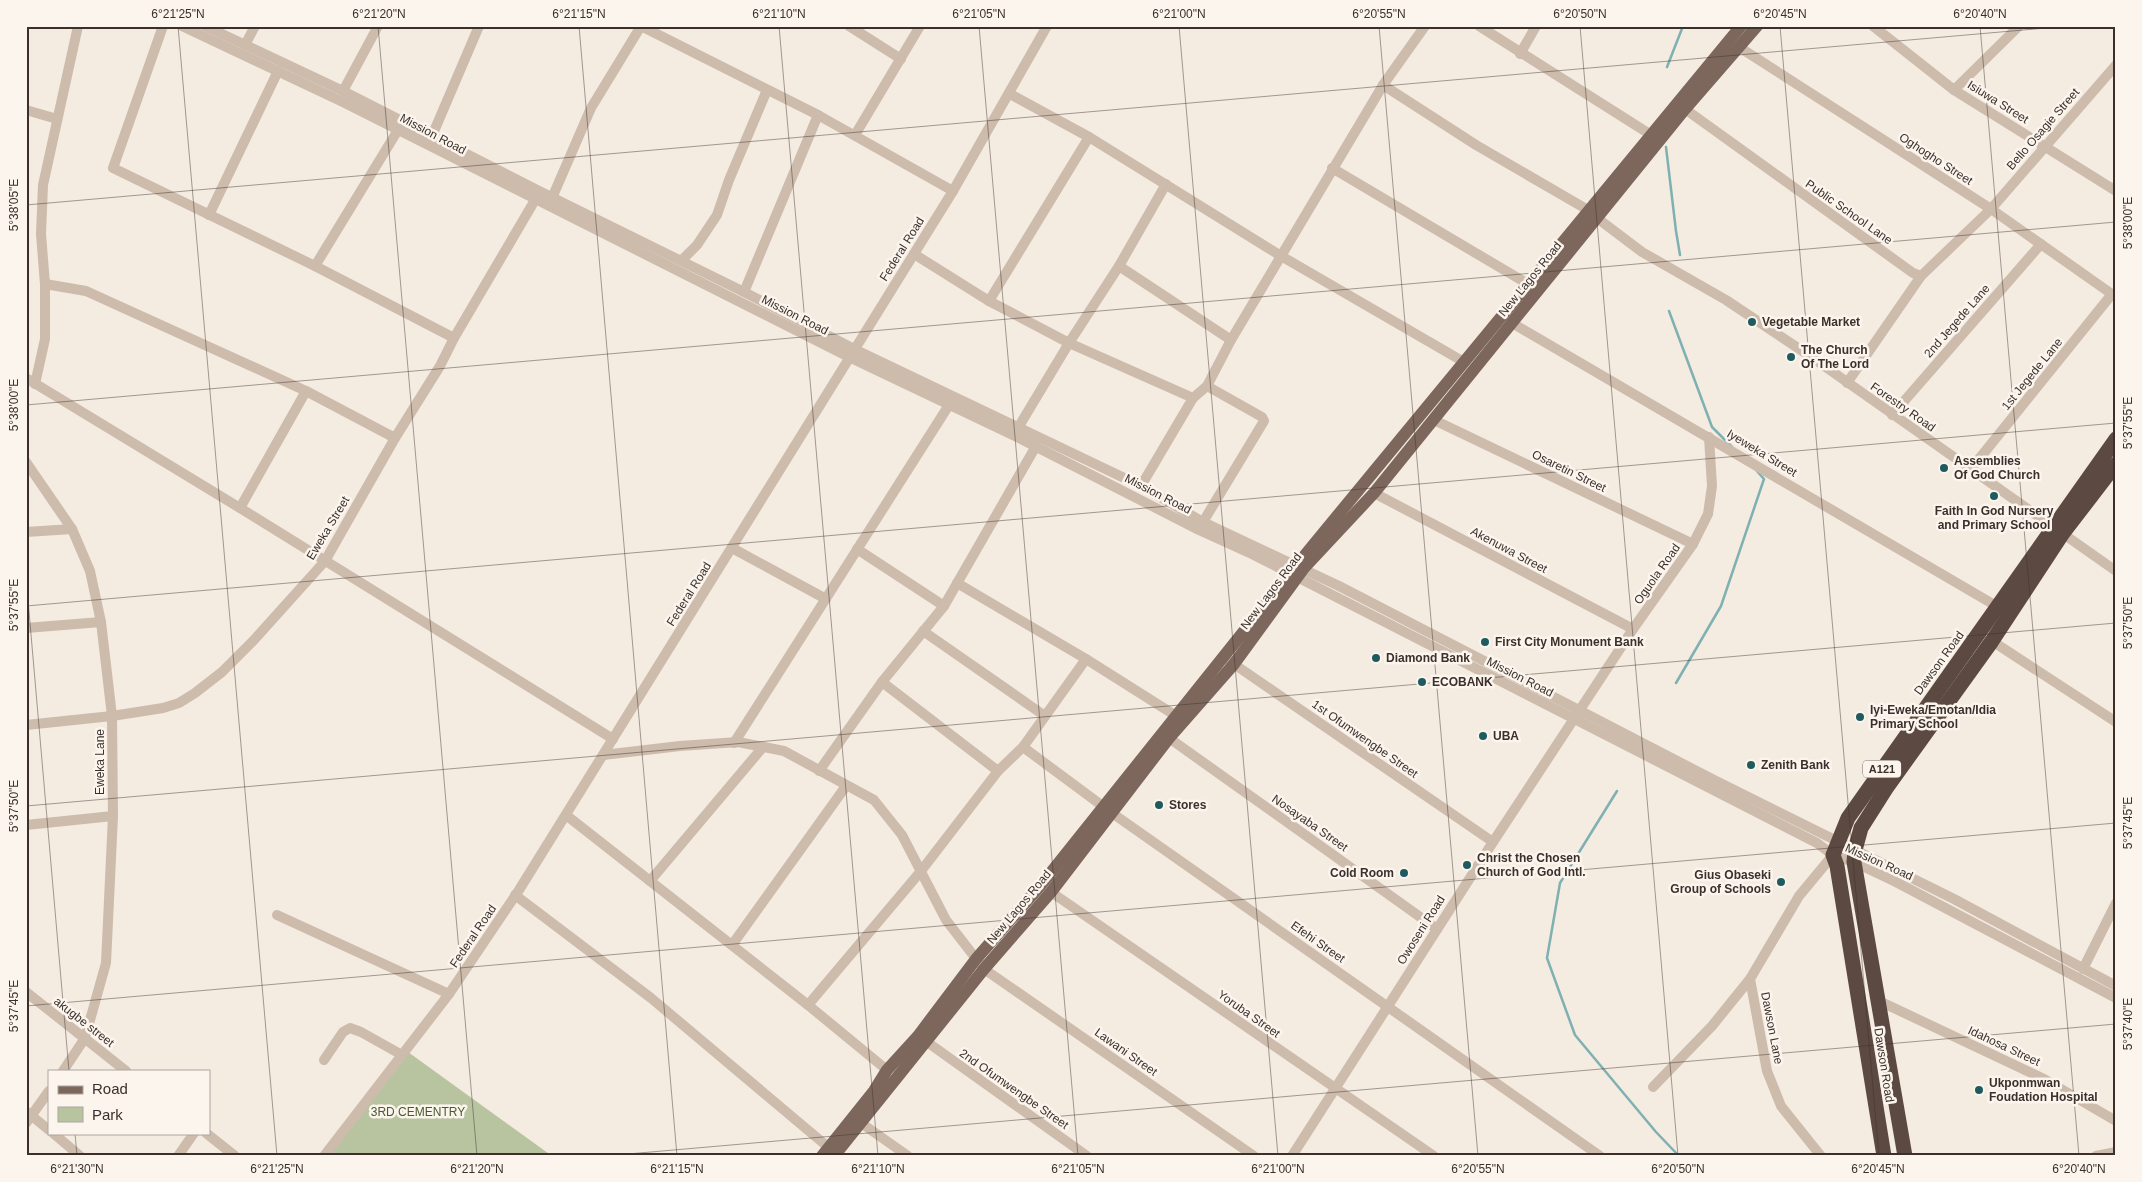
<svg xmlns="http://www.w3.org/2000/svg" width="2142" height="1182" viewBox="0 0 2142 1182" font-family="Helvetica,sans-serif">
<rect width="100%" height="100%" fill="#f4ebe1"/>
<polygon fill="#b8c4a0" points="408,1052 552,1156 329,1156"/>
<g fill="none" stroke-linecap="round" stroke-linejoin="round">
<g stroke="#7fb0b2" stroke-width="2.5">
<polyline points="1667,67 1683,26"/>
<polyline points="1666,147 1676,231 1680,255"/>
<polyline points="1669,311 1712,427 1732,447"/>
<polyline points="1676,683 1721,606 1764,479 1756,470"/>
<polyline points="1617,791 1560,883 1547,958 1575,1035 1656,1132 1679,1156"/>
</g>
<g stroke="#cdbbac" stroke-width="10">
<polyline points="163,26 113,168 315,266 454,338"/>
<polyline points="182,26 345,103 849,357 1021,439 1199,530 1254,555 1817,843 1833,855 1854,862 1896,882 2116,998"/>
<polyline points="205,26 343,91 539,191 744,292 854,349 1141,486 1203,522 1339,586 1714,780 1954,899 2116,986"/>
<polyline points="641,26 818,115 953,191"/>
<polyline points="849,26 901,59"/>
<polyline points="1479,26 1656,138"/>
<polyline points="1873,26 1954,90 2116,191"/>
<polyline points="245,45 255,26"/>
<polyline points="1739,47 1991,209 2116,297"/>
<polyline points="1520,54 1536,26"/>
<polyline points="1383,85 1476,145 1588,210"/>
<polyline points="1954,90 2019,26"/>
<polyline points="343,91 378,26"/>
<polyline points="1010,94 1089,137 1281,256 1464,362"/>
<polyline points="1685,109 1913,273 1921,276 1991,209 2116,65"/>
<polyline points="26,110 57,119"/>
<polyline points="855,135 920,26"/>
<polyline points="429,143 479,26"/>
<polyline points="1332,168 1528,284"/>
<polyline points="552,198 591,108 641,26"/>
<polyline points="209,215 278,71"/>
<polyline points="1597,218 1642,252 1726,300 1810,356 2116,571"/>
<polyline points="914,254 989,301 1069,343 1193,398"/>
<polyline points="681,261 697,245 717,215 729,180 767,90"/>
<polyline points="315,266 398,130"/>
<polyline points="1119,266 1231,340"/>
<polyline points="45,284 86,291 306,391 395,438"/>
<polyline points="744,292 818,115"/>
<polyline points="989,301 1089,137"/>
<polyline points="1512,323 1998,607"/>
<polyline points="26,378 240,508 613,739"/>
<polyline points="1847,383 1921,276"/>
<polyline points="35,384 45,339 45,284 41,234 43,185 78,26"/>
<polyline points="1892,415 2041,244"/>
<polyline points="1434,420 1693,544"/>
<polyline points="1018,428 1069,343 1119,266 1166,184"/>
<polyline points="26,462 72,529 90,571 101,622 112,716 113,816 106,963 85,1038 63,1071"/>
<polyline points="1971,469 2112,294"/>
<polyline points="1141,486 1193,398 1207,386 1231,340 1383,85 1425,26"/>
<polyline points="1374,493 1633,629"/>
<polyline points="240,508 306,391"/>
<polyline points="1203,522 1264,421 1262,417 1207,386"/>
<polyline points="26,532 72,529"/>
<polyline points="732,548 826,599"/>
<polyline points="857,549 944,606"/>
<polyline points="957,583 1086,659 1181,719"/>
<polyline points="26,628 101,622"/>
<polyline points="923,631 1045,716"/>
<polyline points="1992,641 2116,722"/>
<polyline points="1228,660 1493,842"/>
<polyline points="882,682 998,771"/>
<polyline points="26,725 112,716 163,708 179,703 195,693 222,672 254,640 325,561 395,438 440,366 454,338 535,200"/>
<polyline points="1169,738 1437,929"/>
<polyline points="734,743 949,405"/>
<polyline points="1023,747 1112,813 1600,1156"/>
<polyline points="603,755 680,746 738,742 784,751 874,800 902,835 946,920 984,969 1254,1156"/>
<polyline points="819,771 882,682 944,606 1036,446"/>
<polyline points="566,815 808,1005 887,1070"/>
<polyline points="26,825 113,816"/>
<polyline points="650,881 763,747"/>
<polyline points="1051,892 1434,1156"/>
<polyline points="515,895 651,998 828,1147"/>
<polyline points="277,915 449,994"/>
<polyline points="732,945 846,786"/>
<polyline points="2083,969 2116,903"/>
<polyline points="26,992 126,1071"/>
<polyline points="1877,1000 2044,1079 2116,1121"/>
<polyline points="808,1005 921,871 998,771 1023,747 1086,659"/>
<polyline points="927,1042 1087,1156"/>
<polyline points="324,1060 343,1032 350,1028 361,1032 402,1055"/>
<polyline points="1653,1087 1712,1026 1750,979"/>
<polyline points="27,1112 49,1130"/>
<polyline points="26,1123 49,1091"/>
<polyline points="861,1123 908,1156"/>
<polyline points="53,1133 80,1156"/>
<polyline points="206,1133 235,1156"/>
<polyline points="178,1156 194,1133"/>
<polyline points="324,1156 449,994 519,890 953,191 1047,26"/>
<polyline points="1292,1156 1493,842 1633,629 1693,544 1708,514 1712,486 1709,437"/>
<polyline points="1821,1156 1781,1106 1767,1071 1750,979 1799,896 1833,855"/>
<polyline points="2096,1156 2116,1152"/>
</g>
<g stroke="#7d675c" stroke-width="12">
<polyline points="1305,555 1741,26"/>
<polyline points="822,1156 874,1091 887,1070 918,1036 976,959 1041,885 1288,576"/>
<polyline points="834,1156 984,969 1051,892 1169,738 1234,664 1304,568 1374,493 1685,109 1757,26"/>
</g>
<g stroke="#5c4a42" stroke-width="15">
<polyline points="1884,1156 1837,866 1833,855 1848,818 2116,439"/>
<polyline points="1905,1156 1854,862 1855,850 1861,828 1887,787 1992,641 2063,533 2116,464"/>
</g>
</g>
<path fill="none" stroke="#3b302b" stroke-width="1" stroke-opacity="0.45" d="M178,26L277,1156M378,26L477,1156M579,26L677,1156M779,26L878,1156M979,26L1078,1156M1179,26L1278,1156M1379,26L1478,1156M1580,26L1678,1156M1780,26L1879,1156M1980,26L2079,1156M26,205L2069,26M26,405L2116,222M26,577L69,1071M26,606L2116,423M26,806L2116,623M26,1006L2116,823M75,1133L77,1156M605,1156L2116,1024"/>
<g fill="#1f5a5e" stroke="#fbf5ee" stroke-width="2">
<circle cx="1752" cy="322" r="5"/>
<circle cx="1791" cy="357" r="5"/>
<circle cx="1944" cy="468" r="5"/>
<circle cx="1994" cy="496" r="5"/>
<circle cx="1485" cy="642" r="5"/>
<circle cx="1376" cy="658" r="5"/>
<circle cx="1422" cy="682" r="5"/>
<circle cx="1860" cy="717" r="5"/>
<circle cx="1483" cy="736" r="5"/>
<circle cx="1751" cy="765" r="5"/>
<circle cx="1159" cy="805" r="5"/>
<circle cx="1467" cy="865" r="5"/>
<circle cx="1404" cy="873" r="5"/>
<circle cx="1781" cy="882" r="5"/>
<circle cx="1979" cy="1090" r="5"/>
</g>
<g text-anchor="middle" dominant-baseline="central" stroke-width="5" stroke-linejoin="round" paint-order="stroke">
<rect fill="#fbf5ee" stroke="#756b66" stroke-width="1" x="1863" y="760.5" width="38" height="17" rx="4"/>
<g font-size="11" font-weight="bold" fill="#3b302b">
<text x="1882" y="769">A121</text>
</g>
<g font-size="12" fill="#3b302b" stroke="#fbf5ee">
<text transform="translate(1998 102) rotate(32)">Isiuwa Street</text>
<text transform="translate(2043 129) rotate(-49)">Bello Osagie Street</text>
<text transform="translate(433 134) rotate(28)">Mission Road</text>
<text transform="translate(1936 159) rotate(33)">Oghogho Street</text>
<text transform="translate(1849 212) rotate(35)">Public School Lane</text>
<text transform="translate(902 249) rotate(-58)">Federal Road</text>
<text transform="translate(1530 279) rotate(-51)">New Lagos Road</text>
<text transform="translate(795 315) rotate(27)">Mission Road</text>
<text transform="translate(1957 321) rotate(-49)">2nd Jegede Lane</text>
<text transform="translate(2032 374) rotate(-51)">1st Jegede Lane</text>
<text transform="translate(1903 407) rotate(35)">Forestry Road</text>
<text transform="translate(1762 453) rotate(31)">Iyeweka Street</text>
<text transform="translate(1569 471) rotate(26)">Osaretin Street</text>
<text transform="translate(1158 494) rotate(27)">Mission Road</text>
<text transform="translate(328 528) rotate(-59)">Eweka Street</text>
<text transform="translate(1509 550) rotate(28)">Akenuwa Street</text>
<text transform="translate(1657 574) rotate(-55)">Oguola Road</text>
<text transform="translate(1271 591) rotate(-53)">New Lagos Road</text>
<text transform="translate(689 594) rotate(-58)">Federal Road</text>
<text transform="translate(1939 663) rotate(-54)">Dawson Road</text>
<text transform="translate(1520 677) rotate(27)">Mission Road</text>
<text transform="translate(1365 739) rotate(35)">1st Ofumwengbe Street</text>
<text transform="translate(100 762) rotate(-90)">Eweka Lane</text>
<text transform="translate(1310 823) rotate(35)">Nosayaba Street</text>
<text transform="translate(1879 862) rotate(24)">Mission Road</text>
<text transform="translate(1019 907) rotate(-50)">New Lagos Road</text>
<text transform="translate(1421 930) rotate(-58)">Owoseni Road</text>
<text transform="translate(473 936) rotate(-56)">Federal Road</text>
<text transform="translate(1318 942) rotate(35)">Efehi Street</text>
<text transform="translate(1249 1014) rotate(35)">Yoruba Street</text>
<text transform="translate(84 1022) rotate(38)">akugbe street</text>
<text transform="translate(1772 1028) rotate(79)">Dawson Lane</text>
<text transform="translate(2004 1046) rotate(25)">Idahosa Street</text>
<text transform="translate(1126 1052) rotate(35)">Lawani Street</text>
<text transform="translate(1884 1065) rotate(81)">Dawson Road</text>
<text transform="translate(1014 1089) rotate(35)">2nd Ofumwengbe Street</text>
</g>
<g font-size="12" font-weight="bold" fill="#3b302b" stroke="#fbf5ee" text-anchor="start">
<text x="1762" y="322">Vegetable Market</text>
<text x="1801" y="350">The Church<tspan x="1801" dy="14">Of The Lord</tspan></text>
<text x="1954" y="461">Assemblies<tspan x="1954" dy="14">Of God Church</tspan></text>
<text x="1994" y="511" text-anchor="middle">Faith In God Nursery<tspan x="1994" dy="14">and Primary School</tspan></text>
<text x="1495" y="642">First City Monument Bank</text>
<text x="1386" y="658">Diamond Bank</text>
<text x="1432" y="682">ECOBANK</text>
<text x="1870" y="710">Iyi-Eweka/Emotan/Idia<tspan x="1870" dy="14">Primary School</tspan></text>
<text x="1493" y="736">UBA</text>
<text x="1761" y="765">Zenith Bank</text>
<text x="1169" y="805">Stores</text>
<text x="1477" y="858">Christ the Chosen<tspan x="1477" dy="14">Church of God Intl.</tspan></text>
<text x="1394" y="873" text-anchor="end">Cold Room</text>
<text x="1771" y="875" text-anchor="end">Gius Obaseki<tspan x="1771" dy="14">Group of Schools</tspan></text>
<text x="1989" y="1083">Ukponmwan<tspan x="1989" dy="14">Foudation Hospital</tspan></text>
</g>
<g font-size="12" fill="#4a5a2e" stroke="#fbf5ee">
<text x="418" y="1112">3RD CEMENTRY</text>
</g>
</g>
<rect width="2142" height="1182" fill="none" stroke="#fbf5ee" stroke-width="55"/>
<rect x="48" y="1070" width="162" height="65" fill="#fbf5ee" stroke="#aea6a0"/>
<rect x="58" y="1086" width="25" height="8" fill="#7d675c" stroke="#aea6a0"/>
<text x="92" y="1094" font-size="15" fill="#3b302b">Road</text>
<rect x="58" y="1107" width="25" height="15" fill="#b8c4a0" stroke="#aea6a0"/>
<text x="92" y="1120" font-size="15" fill="#3b302b">Park</text>
<rect x="28" y="28" width="2086" height="1126" fill="none" stroke="#3b302b" stroke-width="2"/>
<g font-size="12" text-anchor="middle" fill="#3b302b">
<text x="178" y="18">6°21'25"N</text>
<text x="379" y="18">6°21'20"N</text>
<text x="579" y="18">6°21'15"N</text>
<text x="779" y="18">6°21'10"N</text>
<text x="979" y="18">6°21'05"N</text>
<text x="1179" y="18">6°21'00"N</text>
<text x="1379" y="18">6°20'55"N</text>
<text x="1580" y="18">6°20'50"N</text>
<text x="1780" y="18">6°20'45"N</text>
<text x="1980" y="18">6°20'40"N</text>
<text transform="translate(14 205) rotate(-90)" y="4">5°38'05"E</text>
<text transform="translate(2128 223) rotate(-90)" y="4">5°38'00"E</text>
<text transform="translate(14 405) rotate(-90)" y="4">5°38'00"E</text>
<text transform="translate(2128 423) rotate(-90)" y="4">5°37'55"E</text>
<text transform="translate(14 605) rotate(-90)" y="4">5°37'55"E</text>
<text transform="translate(2128 623) rotate(-90)" y="4">5°37'50"E</text>
<text transform="translate(14 806) rotate(-90)" y="4">5°37'50"E</text>
<text transform="translate(2128 823) rotate(-90)" y="4">5°37'45"E</text>
<text transform="translate(14 1006) rotate(-90)" y="4">5°37'45"E</text>
<text transform="translate(2128 1024) rotate(-90)" y="4">5°37'40"E</text>
<text x="77" y="1173">6°21'30"N</text>
<text x="277" y="1173">6°21'25"N</text>
<text x="477" y="1173">6°21'20"N</text>
<text x="677" y="1173">6°21'15"N</text>
<text x="878" y="1173">6°21'10"N</text>
<text x="1078" y="1173">6°21'05"N</text>
<text x="1278" y="1173">6°21'00"N</text>
<text x="1478" y="1173">6°20'55"N</text>
<text x="1678" y="1173">6°20'50"N</text>
<text x="1878" y="1173">6°20'45"N</text>
<text x="2079" y="1173">6°20'40"N</text>
</g>
</svg>
